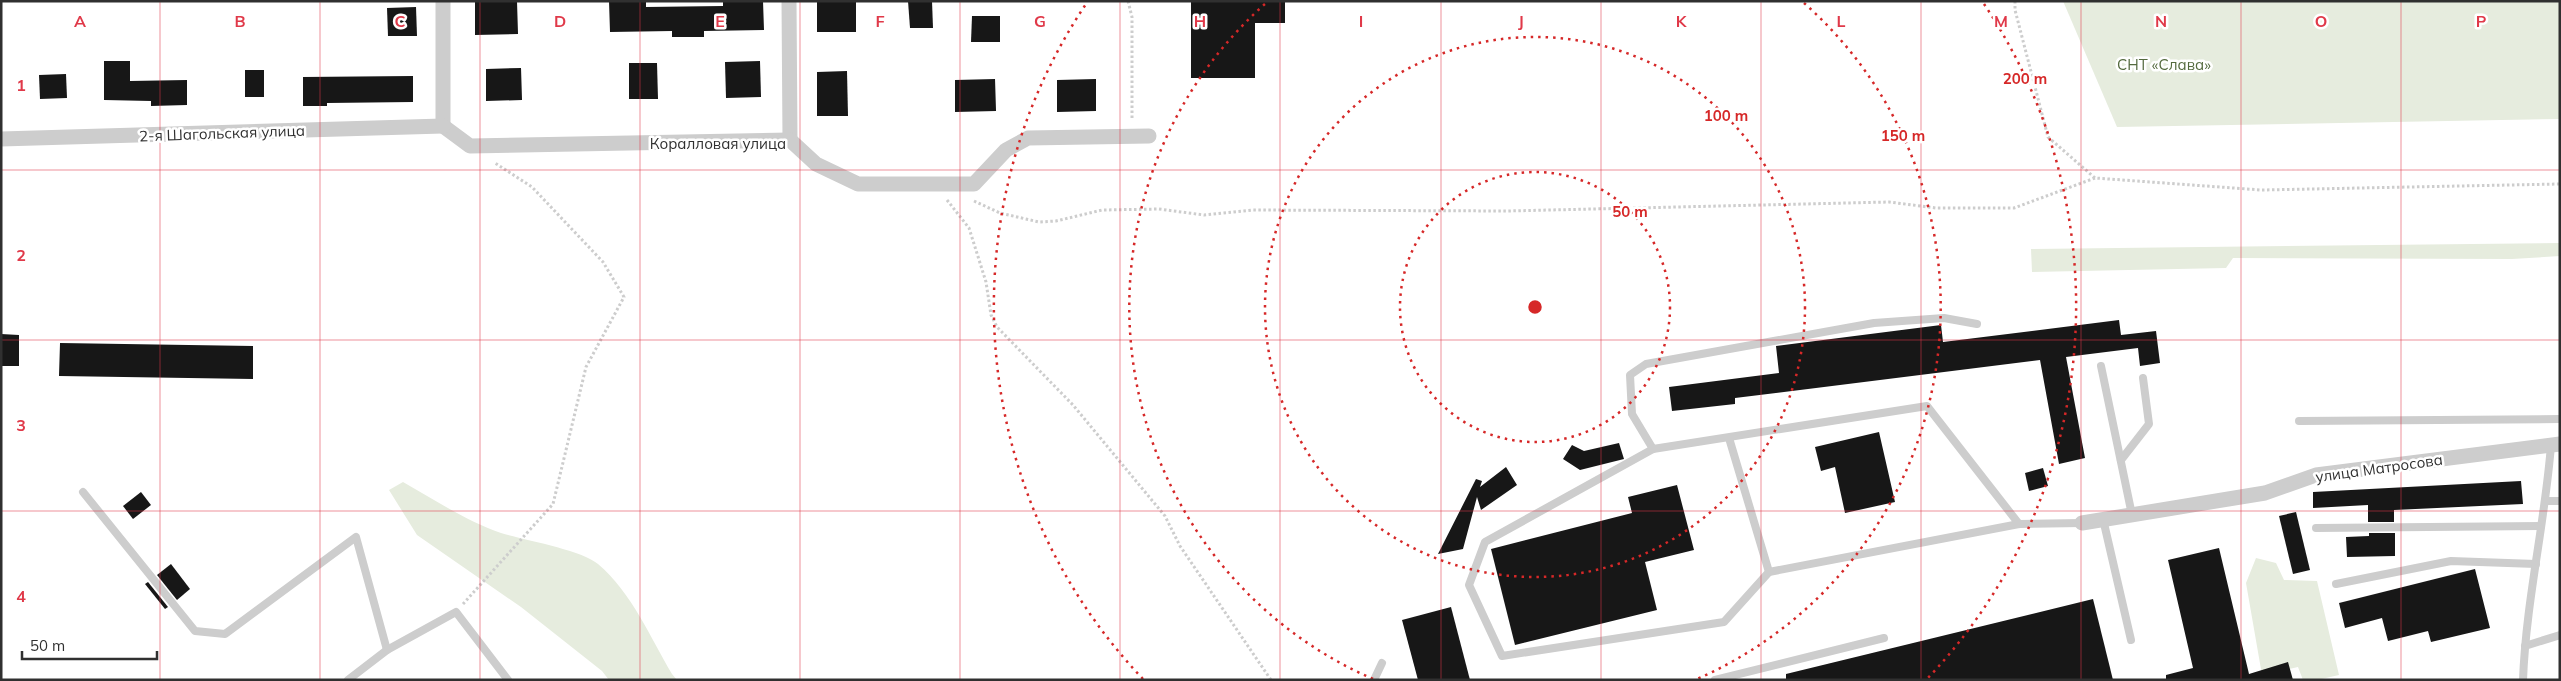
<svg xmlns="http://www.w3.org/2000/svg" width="2561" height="681" viewBox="0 0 2561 681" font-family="Mulish,sans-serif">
<rect width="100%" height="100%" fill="#fff"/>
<g fill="#e6ecde">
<polygon points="2063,1 2560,1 2560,119 2117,127"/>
<polygon points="2560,243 2560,256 2512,259 2233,258 2226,268 2032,272 2031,249"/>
<path d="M403,482C435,500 466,521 501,533C524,540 582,550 598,564C632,593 650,637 672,674L677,680H609L602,671L521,607L417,535L389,490Z"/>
<polygon points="2256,558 2276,563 2284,580 2317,581 2339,675 2317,680 2303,680 2298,667 2262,675 2246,583"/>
</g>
<g fill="#171717">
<polygon points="475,1 517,1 518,34 475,35"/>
<polygon points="609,1 646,1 646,7 723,6 723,1 763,1 764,30 704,31 704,37 672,37 672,31 610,32"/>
<rect x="817" y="1" width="39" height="31"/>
<polygon points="908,1 932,1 933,28 910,28"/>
<polygon points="1191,1 1285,1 1285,23 1255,23 1255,78 1191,78"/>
<polygon points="416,7 417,36 388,36 387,8"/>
<polygon points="972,16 1000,16 1000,42 971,42"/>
<polygon points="104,61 130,61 130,81 187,80 187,105 151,106 151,101 104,100"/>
<polygon points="760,61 761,97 726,98 725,62"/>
<polygon points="629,63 657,63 658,99 629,99"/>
<polygon points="521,68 522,100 486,101 486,69"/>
<rect x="245" y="70" width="19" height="27"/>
<polygon points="847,71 848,116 817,116 817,72"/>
<polygon points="66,74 67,98 40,99 39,75"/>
<polygon points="413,76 413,102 327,103 327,106 303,106 303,77"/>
<polygon points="995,79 996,111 955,112 955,80"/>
<polygon points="1096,79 1096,111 1057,112 1057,80"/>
<polygon points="2119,320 2121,335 2156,331 2160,363 2140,366 2138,348 2066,357 2085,458 2059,464 2040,360 1735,398 1735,404 1672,411 1669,387 1779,373 1776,346 1941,325 1943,342"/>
<polygon points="1,334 19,335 19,366 1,366"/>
<polygon points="60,343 253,346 253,379 59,376"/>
<polygon points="1879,432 1895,502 1845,513 1835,467 1821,471 1815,447"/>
<polygon points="1619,443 1624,459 1580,470 1563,459 1572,445 1584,451"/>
<polygon points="1506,467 1517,485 1481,510 1477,497 1463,549 1438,554 1476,479 1482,481 1480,487"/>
<polygon points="2043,468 2048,486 2029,491 2025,473"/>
<polygon points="2521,481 2523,504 2394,510 2394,522 2368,522 2368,505 2313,508 2313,492"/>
<polygon points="1677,485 1694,550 1645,562 1657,610 1515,645 1491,549 1632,513 1628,497"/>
<polygon points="141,492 151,505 133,519 123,506"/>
<polygon points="2296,512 2310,570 2293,574 2279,516"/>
<polygon points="2369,533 2395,533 2395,556 2347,557 2346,537 2369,536"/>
<polygon points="2219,548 2249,674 2288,662 2293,680 2166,680 2166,675 2193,668 2168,560"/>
<polygon points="171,564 190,589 177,600 157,575"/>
<polygon points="2475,569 2490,628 2431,642 2428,631 2388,641 2382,618 2345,628 2339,603"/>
<polygon points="148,582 168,607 165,609 145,584"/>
<polygon points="2093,599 2113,680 1786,680 1786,674"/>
<polygon points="1451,607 1470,680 1418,680 1402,620"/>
</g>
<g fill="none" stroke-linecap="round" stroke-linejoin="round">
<g stroke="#cdcdcd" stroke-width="3" stroke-dasharray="2.5 2.5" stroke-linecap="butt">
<polyline points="1128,1 1132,17 1132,120"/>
<polyline points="2015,1 2015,10 2048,137 2095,178 2261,190 2560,184"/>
<polyline points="947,200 969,228 986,282 991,315 997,327 1073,405 1165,516 1180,546 1271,680"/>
<polyline points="974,201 1000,213 1039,222 1056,221 1102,210 1159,209 1204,215 1253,210 1508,211 1889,202 1936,208 2014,208 2095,178"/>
<polyline points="463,604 553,504 586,367 624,297 603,262 532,187 495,163"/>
</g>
<g stroke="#cdcdcd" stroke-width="8">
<polyline points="2101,366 2132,515"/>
<polyline points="2299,421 2560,419"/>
<polyline points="1729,438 1769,572"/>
<polyline points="1653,449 1632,414 1630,375 1646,364 1874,323 1944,318 1977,324"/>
<polyline points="2121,460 2149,424 2143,378"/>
<polyline points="83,492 195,631 225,634 356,537 387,650"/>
<polyline points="2545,501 2560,501"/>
<polyline points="2103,519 2131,640"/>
<polyline points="2019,524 1927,406 1653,449 1485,542 1469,585 1502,656 1724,622 1769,572 2019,524 2082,523"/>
<polyline points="2316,528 2541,526"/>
<polyline points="2336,584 2451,561 2536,564"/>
<polyline points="2525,646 2560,635"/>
<polyline points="348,680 387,650 456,612 508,680"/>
<polyline points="1374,680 1382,663"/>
<polyline points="1715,680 1884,638"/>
<path d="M2523,680C2526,601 2545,523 2551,445"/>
</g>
<g stroke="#cdcdcd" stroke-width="15">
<polyline points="443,1 443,126"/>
<polyline points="789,1 790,140"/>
<polyline points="443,126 470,146 790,140 816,164 858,184 974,184 1006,150 1028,138 1149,136"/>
<polyline points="1,139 443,126"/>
<polyline points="2082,523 2265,493 2316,475 2560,444"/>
</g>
</g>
<path fill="none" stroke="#e03949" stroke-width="1" stroke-opacity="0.55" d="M160,1V680M320,1V680M480,1V680M640,1V680M800,1V680M960,1V680M1120,1V680M1280,1V680M1441,1V680M1601,1V680M1761,1V680M1921,1V680M2081,1V680M2241,1V680M2401,1V680M1,170H2560M1,340H2560M1,511H2560"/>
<g fill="none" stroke="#d62828" stroke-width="2.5" stroke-dasharray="2.5 5">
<circle cx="1535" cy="307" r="135"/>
<circle cx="1535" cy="307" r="270"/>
<path d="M1373 679A406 406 0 0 1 1266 3M1804 3A406 406 0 0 1 1697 679"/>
<path d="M1143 679A541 541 0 0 1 1086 4M1984 4A541 541 0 0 1 1927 679"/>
</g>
<g text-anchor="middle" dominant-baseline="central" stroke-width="5" stroke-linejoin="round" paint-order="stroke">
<g font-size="15" fill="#546a3e" stroke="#fff">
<text x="2164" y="64">СНТ «Слава»</text>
</g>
<g font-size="15" fill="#303030" stroke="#fff">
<text transform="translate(222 133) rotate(-2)">2-я Шагольская улица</text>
<text x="718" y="143">Коралловая улица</text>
<text transform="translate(2379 468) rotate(-8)">улица Матросова</text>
</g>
</g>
<g font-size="16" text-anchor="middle" font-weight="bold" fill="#e03949" stroke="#fff" stroke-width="5" stroke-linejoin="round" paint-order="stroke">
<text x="80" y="27">A</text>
<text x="240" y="27">B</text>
<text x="400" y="27">C</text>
<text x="560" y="27">D</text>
<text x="720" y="27">E</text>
<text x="880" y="27">F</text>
<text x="1040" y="27">G</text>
<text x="1200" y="27">H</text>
<text x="1361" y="27">I</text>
<text x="1521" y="27">J</text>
<text x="1681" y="27">K</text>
<text x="1841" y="27">L</text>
<text x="2001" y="27">M</text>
<text x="2161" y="27">N</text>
<text x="2321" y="27">O</text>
<text x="2481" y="27">P</text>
<text x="21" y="91">1</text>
<text x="21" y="261">2</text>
<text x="21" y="431">3</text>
<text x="21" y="602">4</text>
</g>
<circle cx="1535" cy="307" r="8" fill="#d62828" stroke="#fff" stroke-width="2.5"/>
<g font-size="15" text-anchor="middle" font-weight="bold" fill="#d62828" stroke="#fff" stroke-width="5" stroke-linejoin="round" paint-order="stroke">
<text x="2025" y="84">200 m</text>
<text x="1726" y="121">100 m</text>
<text x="1903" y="141">150 m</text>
<text x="1630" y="217">50 m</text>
</g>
<rect width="2561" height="681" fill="none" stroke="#303030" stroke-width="5"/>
<path d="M22 651v8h135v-8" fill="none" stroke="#303030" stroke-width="2.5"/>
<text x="30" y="651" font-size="15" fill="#303030" stroke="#ffffff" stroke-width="4" paint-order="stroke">50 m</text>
</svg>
